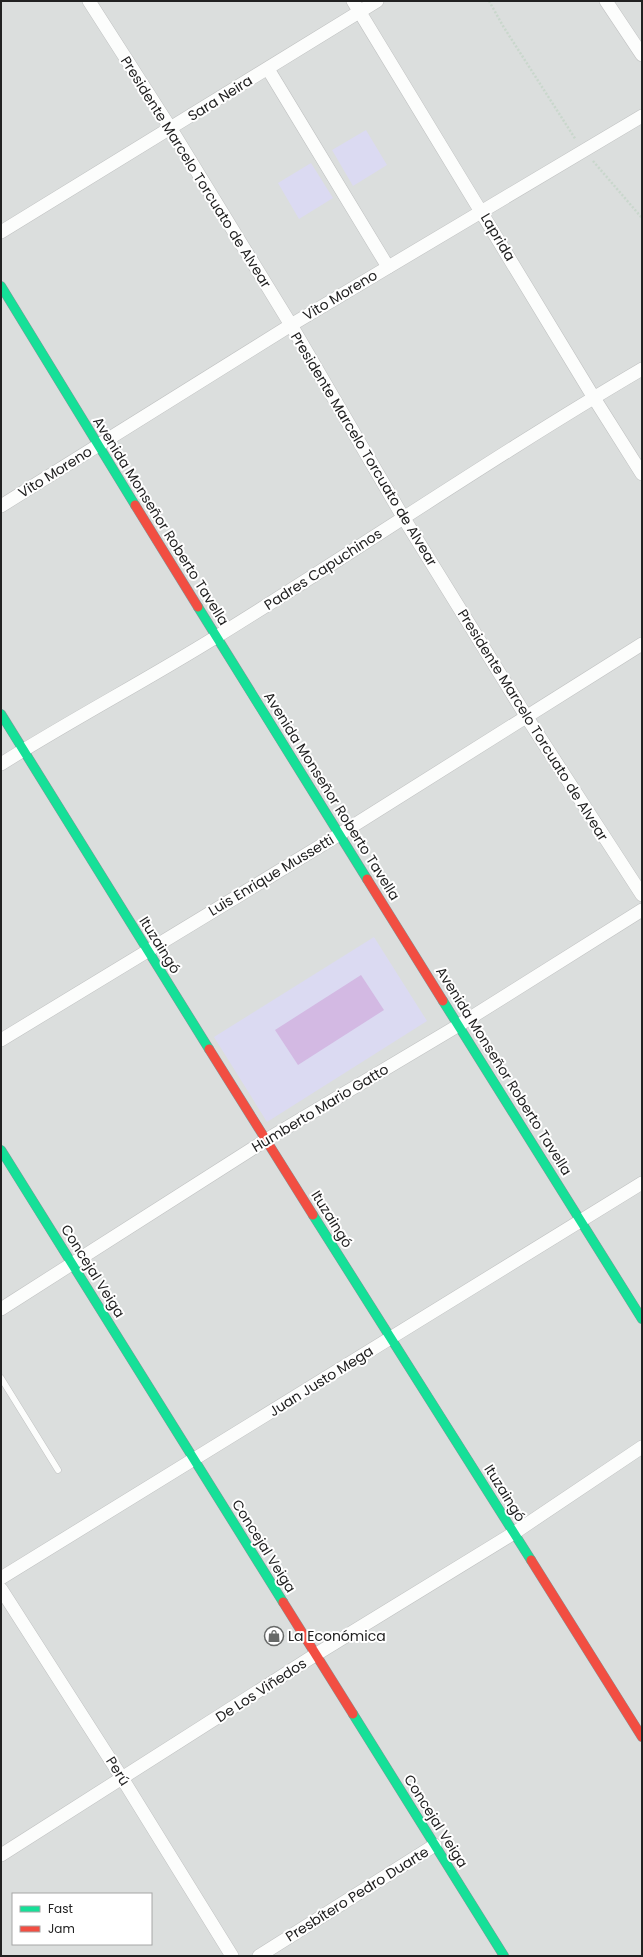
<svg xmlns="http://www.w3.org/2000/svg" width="643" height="1957" viewBox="0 0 643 1957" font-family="Poppins,sans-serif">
<rect width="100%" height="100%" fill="#eaefed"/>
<path fill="#dbdedd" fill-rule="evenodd" d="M1,1H642V1956H1ZM13,1894H151V1944H13Z"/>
<g fill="#dbdaf2">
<polygon points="366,130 387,165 353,186 332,150"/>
<polygon points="311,163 333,198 299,219 278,183"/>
<polygon points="374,937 427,1021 267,1122 214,1037"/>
</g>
<polygon fill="#d3b9e3" points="361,975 384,1010 298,1065 275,1030"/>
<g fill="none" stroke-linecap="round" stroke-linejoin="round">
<g stroke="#c0c2c2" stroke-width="7">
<polyline id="lane" points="1,1378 58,1470"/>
</g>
<g stroke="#c0c2c2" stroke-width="14">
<g id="street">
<polyline points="89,1 171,129 291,325 403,517 526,716 642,895"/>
<polyline points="353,1 594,398 642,474"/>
<polyline points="606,1 642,55"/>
<polyline points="268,69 388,267"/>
<polyline points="1,232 377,1"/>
<polyline points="1,506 291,325 642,116"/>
<path d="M1,764C71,720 145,681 216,637C359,549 497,454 642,369"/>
<polyline points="1,1040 340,834 642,644"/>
<polyline points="1,1309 266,1140 459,1025 642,910"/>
<polyline points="1,1578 642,1183"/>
<polyline points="1,1589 122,1778 232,1956"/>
<polyline points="1,1855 315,1655 514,1533 642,1447"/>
<polyline points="259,1956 435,1845"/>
</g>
</g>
<g stroke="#839698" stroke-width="10">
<g id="fast">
<polyline points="1,286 135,505"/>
<polyline points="198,607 367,879"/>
<polyline points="1,714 209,1049"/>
<polyline points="443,1001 642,1319"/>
<polyline points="1,1150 283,1602"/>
<polyline points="313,1215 531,1560"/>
<polyline points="353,1714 504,1956"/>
</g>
</g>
<g stroke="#839698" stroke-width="10">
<g id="jam">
<polyline points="135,505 198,607"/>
<polyline points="367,879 443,1001"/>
<polyline points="209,1049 313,1215"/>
<polyline points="531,1560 642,1737"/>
<polyline points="283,1602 353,1714"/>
</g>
</g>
<g stroke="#c9d7cc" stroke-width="2.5" stroke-dasharray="2 2" stroke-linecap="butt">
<polyline points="489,1 503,26 576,140"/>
<polyline points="593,161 642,218"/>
</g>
<use href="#lane" stroke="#fcfdfc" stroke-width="6"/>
<use href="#street" stroke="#fcfdfc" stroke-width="13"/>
<use href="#fast" stroke="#16e098" stroke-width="9"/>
<use href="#jam" stroke="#f24e42" stroke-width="9"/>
</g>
<defs>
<g id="shop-ring" transform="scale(1)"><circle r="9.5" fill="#fff" stroke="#676968" stroke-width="1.5"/><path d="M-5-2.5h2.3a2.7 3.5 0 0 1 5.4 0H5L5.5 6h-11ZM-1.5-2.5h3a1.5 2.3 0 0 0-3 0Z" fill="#676968"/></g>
</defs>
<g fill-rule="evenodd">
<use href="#shop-ring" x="274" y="1636"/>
</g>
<g text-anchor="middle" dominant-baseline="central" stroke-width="4" stroke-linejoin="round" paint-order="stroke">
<g font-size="14" fill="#212121" stroke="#fff">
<text transform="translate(220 98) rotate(-32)">Sara Neira</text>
<text transform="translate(196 172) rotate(58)">Presidente Marcelo Torcuato de Alvear</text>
<text transform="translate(498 237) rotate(59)">Laprida</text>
<text transform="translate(340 295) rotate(-31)">Vito Moreno</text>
<text transform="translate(364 449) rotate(59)">Presidente Marcelo Torcuato de Alvear</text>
<text transform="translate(55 472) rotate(-32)">Vito Moreno</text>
<text transform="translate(161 521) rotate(58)">Avenida Monseñor Roberto Tavella</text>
<text transform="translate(323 569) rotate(-33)">Padres Capuchinos</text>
<text transform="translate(533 725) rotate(58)">Presidente Marcelo Torcuato de Alvear</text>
<text transform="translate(332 796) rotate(58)">Avenida Monseñor Roberto Tavella</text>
<text transform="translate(271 875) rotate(-31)">Luis Enrique Mussetti</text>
<text transform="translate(160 945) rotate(58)">Ituzaingó</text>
<text transform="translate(504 1071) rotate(58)">Avenida Monseñor Roberto Tavella</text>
<text transform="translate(320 1108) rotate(-31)">Humberto Mario Gatto</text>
<text transform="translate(332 1219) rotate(58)">Ituzaingó</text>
<text transform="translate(93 1271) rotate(58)">Concejal Veiga</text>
<text transform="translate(321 1381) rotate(-32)">Juan Justo Mega</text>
<text transform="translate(505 1493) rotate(58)">Ituzaingó</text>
<text transform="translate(264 1546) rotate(58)">Concejal Veiga</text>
<text transform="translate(261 1690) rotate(-33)">De Los Viñedos</text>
<text transform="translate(118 1771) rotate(58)">Perú</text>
<text transform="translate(436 1821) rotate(58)">Concejal Veiga</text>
<text transform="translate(357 1894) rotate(-32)">Presbítero Pedro Duarte</text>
</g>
<g font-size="14" fill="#212121" stroke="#fff" text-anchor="start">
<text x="288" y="1636">La Económica</text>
</g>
</g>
<rect width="643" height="1957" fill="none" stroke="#212121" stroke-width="4"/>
<rect x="12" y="1893" width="140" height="52" fill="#ffffff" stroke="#a6a6a6"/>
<rect x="20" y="1906" width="20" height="6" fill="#16e098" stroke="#a6a6a6"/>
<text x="48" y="1913" font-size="12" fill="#212121">Fast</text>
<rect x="20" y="1926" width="20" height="6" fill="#f24e42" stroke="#a6a6a6"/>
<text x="48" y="1933" font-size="12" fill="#212121">Jam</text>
</svg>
